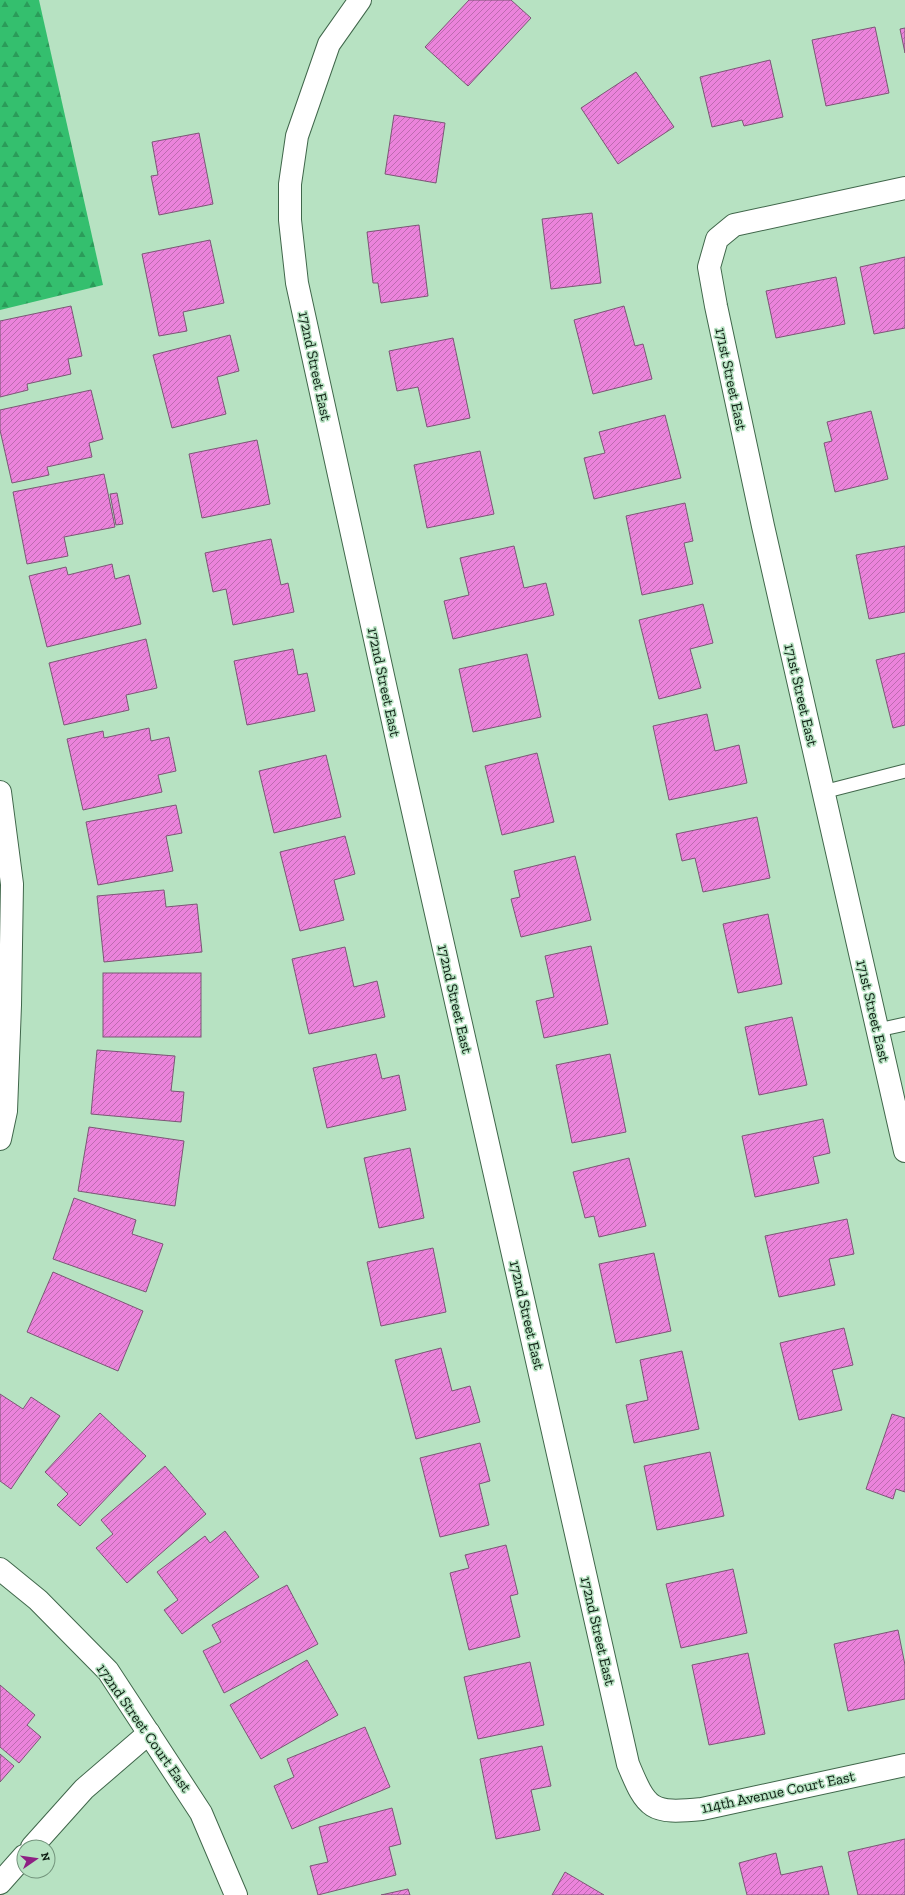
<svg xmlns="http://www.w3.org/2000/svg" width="905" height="1895" viewBox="0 0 905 1895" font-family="'Zilla Slab',serif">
<defs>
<pattern id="forest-firs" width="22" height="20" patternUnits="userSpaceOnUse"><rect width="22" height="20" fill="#34bf6e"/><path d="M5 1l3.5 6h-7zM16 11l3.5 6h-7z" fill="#2a9b59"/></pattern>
<pattern id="building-hatch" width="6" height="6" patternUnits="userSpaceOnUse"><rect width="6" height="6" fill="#eb83db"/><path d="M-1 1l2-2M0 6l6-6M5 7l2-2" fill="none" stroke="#bd6bb0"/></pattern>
</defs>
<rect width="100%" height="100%" fill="#b7e2c2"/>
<polygon fill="url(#forest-firs)" points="0,0 39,0 103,285 0,310"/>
<g fill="url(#building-hatch)" stroke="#7b5775">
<polygon points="469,0 511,0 531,18 468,86 425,47"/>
<polygon points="875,27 889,93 826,106 812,40"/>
<polygon points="905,28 905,53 900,29"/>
<polygon points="770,60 783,117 744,126 742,120 712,127 700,77"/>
<polygon points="636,72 674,127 618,164 581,108"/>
<polygon points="394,115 445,123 436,183 385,174"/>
<polygon points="199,133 213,204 159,215 151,176 158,175 152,142"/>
<polygon points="592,213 601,283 551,289 542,219"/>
<polygon points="419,225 428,296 381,303 378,283 373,283 367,232"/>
<polygon points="210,240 224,303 183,312 187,331 159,336 142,254"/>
<polygon points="905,257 905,328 874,334 860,267"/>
<polygon points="836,277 845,324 776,338 766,291"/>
<polygon points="71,306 82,356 68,359 71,374 27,384 28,390 0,397 0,321"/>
<polygon points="624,306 635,346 643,344 652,379 593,394 574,320"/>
<polygon points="230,335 239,371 217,377 226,414 172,428 153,355"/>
<polygon points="453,338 470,418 427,427 418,387 397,391 389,351"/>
<polygon points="91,390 103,439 89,443 92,457 47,467 49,475 12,483 0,430 0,410"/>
<polygon points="871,411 888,479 835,492 824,443 832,441 827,422"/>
<polygon points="665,415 681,478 594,499 584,458 605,453 599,432"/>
<polygon points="257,440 270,504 202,518 189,454"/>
<polygon points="480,451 494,514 427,528 414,465"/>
<polygon points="104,474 115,527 64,537 68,556 27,564 13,492"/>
<polygon points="117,493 123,524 116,525 110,494"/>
<polygon points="685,503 693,541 684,543 693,584 642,595 626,516"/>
<polygon points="271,539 281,585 288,583 294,612 233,625 226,589 213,592 205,553"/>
<polygon points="514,546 524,588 546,583 554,615 453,639 444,601 469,595 460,558"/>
<polygon points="905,546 905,612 869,619 856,555"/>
<polygon points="112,564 115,579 129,575 141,624 47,647 29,576 66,567 68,575"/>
<polygon points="703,604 713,643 690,649 701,688 659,699 639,620"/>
<polygon points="146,639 157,688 126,695 129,710 64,725 49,663"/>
<polygon points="293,649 298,675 307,673 315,711 247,725 234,661"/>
<polygon points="905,653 905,725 893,728 876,660"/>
<polygon points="527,654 541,717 473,732 459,669"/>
<polygon points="707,714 715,751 739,745 747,783 669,800 653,726"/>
<polygon points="149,728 151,741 169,737 176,771 158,775 162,792 83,810 67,739 103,731 104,738"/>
<polygon points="537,753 554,822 502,835 485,766"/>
<polygon points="326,755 341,817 274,833 259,771"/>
<polygon points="176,805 182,833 166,836 173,871 98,885 86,822"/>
<polygon points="757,817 770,878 703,892 695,858 682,861 676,834"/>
<polygon points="345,836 355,874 334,880 344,920 300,931 280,852"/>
<polygon points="575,856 591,920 521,937 511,899 520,897 514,871"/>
<polygon points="164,890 166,907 197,904 202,952 104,962 97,896"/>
<polygon points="768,914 782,984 738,993 723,924"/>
<polygon points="591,946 608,1024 544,1038 536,1001 554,997 545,956"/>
<polygon points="345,947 354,987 377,981 385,1017 309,1034 292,959"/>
<rect x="103" y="973" width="98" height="64"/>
<polygon points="792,1017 807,1085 759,1095 745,1027"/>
<polygon points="97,1050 175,1056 171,1091 184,1092 181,1122 91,1114"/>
<polygon points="376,1054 382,1079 399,1075 406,1110 327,1128 313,1068"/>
<polygon points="610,1054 626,1132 572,1143 556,1065"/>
<polygon points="823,1119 830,1153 813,1157 819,1183 755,1197 742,1136"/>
<polygon points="89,1127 184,1141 175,1206 78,1191"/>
<polygon points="410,1148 424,1218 379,1228 364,1158"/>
<polygon points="629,1158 646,1226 599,1237 594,1216 585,1218 573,1172"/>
<polygon points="74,1198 136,1220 132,1234 163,1244 146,1292 53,1259"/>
<polygon points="847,1219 854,1254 829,1259 835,1285 779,1297 765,1236"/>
<polygon points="433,1248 446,1312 381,1326 367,1262"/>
<polygon points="654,1253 671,1331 616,1343 599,1264"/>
<polygon points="53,1272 143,1311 118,1371 27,1332"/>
<polygon points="844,1328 853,1365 832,1370 842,1410 799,1420 780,1343"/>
<polygon points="441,1348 452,1391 470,1386 480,1422 416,1439 395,1360"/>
<polygon points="682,1351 699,1429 634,1443 626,1405 648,1400 640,1360"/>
<polygon points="0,1394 23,1409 31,1397 60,1416 11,1489 0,1481"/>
<polygon points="100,1413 146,1456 80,1526 57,1505 68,1494 45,1472"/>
<polygon points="892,1414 905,1418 905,1492 896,1489 893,1499 866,1489"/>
<polygon points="480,1443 490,1481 479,1484 489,1525 440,1537 420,1458"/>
<polygon points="710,1452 724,1516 657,1530 644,1466"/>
<polygon points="165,1466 206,1514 127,1583 96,1548 113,1534 101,1520"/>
<polygon points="225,1531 259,1577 182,1634 164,1610 178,1600 157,1572 205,1536 210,1543"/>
<polygon points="506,1545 518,1594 510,1596 520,1637 469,1650 450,1573 469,1568 465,1555"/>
<polygon points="733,1569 747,1633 681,1648 666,1584"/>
<polygon points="287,1585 318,1644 224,1693 203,1651 221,1642 212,1625"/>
<polygon points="898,1630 905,1665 905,1699 848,1711 834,1644"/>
<polygon points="748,1653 765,1734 709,1745 692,1665"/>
<polygon points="307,1660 338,1715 261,1759 230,1705"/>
<polygon points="530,1662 544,1725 478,1739 464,1677"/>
<polygon points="0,1685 35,1715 27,1725 41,1737 19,1763 0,1747"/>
<polygon points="365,1727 390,1787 292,1829 274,1786 294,1777 287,1759"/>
<polygon points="542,1746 551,1786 531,1790 540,1830 496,1839 480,1759"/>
<polygon points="0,1754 14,1766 0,1782"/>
<polygon points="392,1808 401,1844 389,1847 396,1875 318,1895 310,1866 328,1862 319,1827"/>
<polygon points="905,1839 905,1895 858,1895 848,1852"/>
<polygon points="776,1853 781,1875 822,1866 829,1895 747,1895 739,1863"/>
<polygon points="565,1872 604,1895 552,1895"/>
<polygon points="408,1889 410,1895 381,1895"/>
</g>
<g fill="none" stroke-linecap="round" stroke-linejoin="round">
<g stroke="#40674b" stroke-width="15">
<g id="service">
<polyline points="823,792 905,771"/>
<polyline points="878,1030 905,1024"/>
</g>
</g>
<g stroke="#40674b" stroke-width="24">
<g id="minor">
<path d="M360,0L329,44L297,136L290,184V220L297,283L403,767L628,1764C647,1810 651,1814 702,1809L905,1765"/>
<polyline points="905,188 734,225 717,239 709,267 716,306 763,526 905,1151"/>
<polyline points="0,792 12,884 10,1005 6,1111 0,1139"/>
<polyline points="0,1569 38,1600 108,1671 201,1813 236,1895"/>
<polyline points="32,1847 84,1789 149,1733"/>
<polyline points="0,1883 24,1856"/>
</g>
</g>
<use href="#service" stroke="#fff" stroke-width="13"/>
<use href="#minor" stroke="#fff" stroke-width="22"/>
</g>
<g text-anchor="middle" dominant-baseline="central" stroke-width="3" stroke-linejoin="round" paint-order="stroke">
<g font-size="15" fill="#0e1f13" stroke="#b7e2c2">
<text transform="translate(315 366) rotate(78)">172nd Street East</text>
<text transform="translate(731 379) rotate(78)">171st Street East</text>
<text transform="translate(384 682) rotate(78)">172nd Street East</text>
<text transform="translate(801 695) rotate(77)">171st Street East</text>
<text transform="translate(455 999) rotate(77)">172nd Street East</text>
<text transform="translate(873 1011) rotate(77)">171st Street East</text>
<text transform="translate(527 1315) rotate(77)">172nd Street East</text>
<text transform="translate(598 1631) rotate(77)">172nd Street East</text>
<text transform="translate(144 1728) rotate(55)">172nd Street Court East</text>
<text transform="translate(778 1792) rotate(-12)">114th Avenue Court East</text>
</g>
</g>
<g transform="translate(36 1859) rotate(77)"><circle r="19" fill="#b7e2c2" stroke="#73947c"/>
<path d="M0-3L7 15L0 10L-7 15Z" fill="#8e2083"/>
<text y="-6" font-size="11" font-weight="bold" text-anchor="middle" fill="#0e1f13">N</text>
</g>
</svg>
